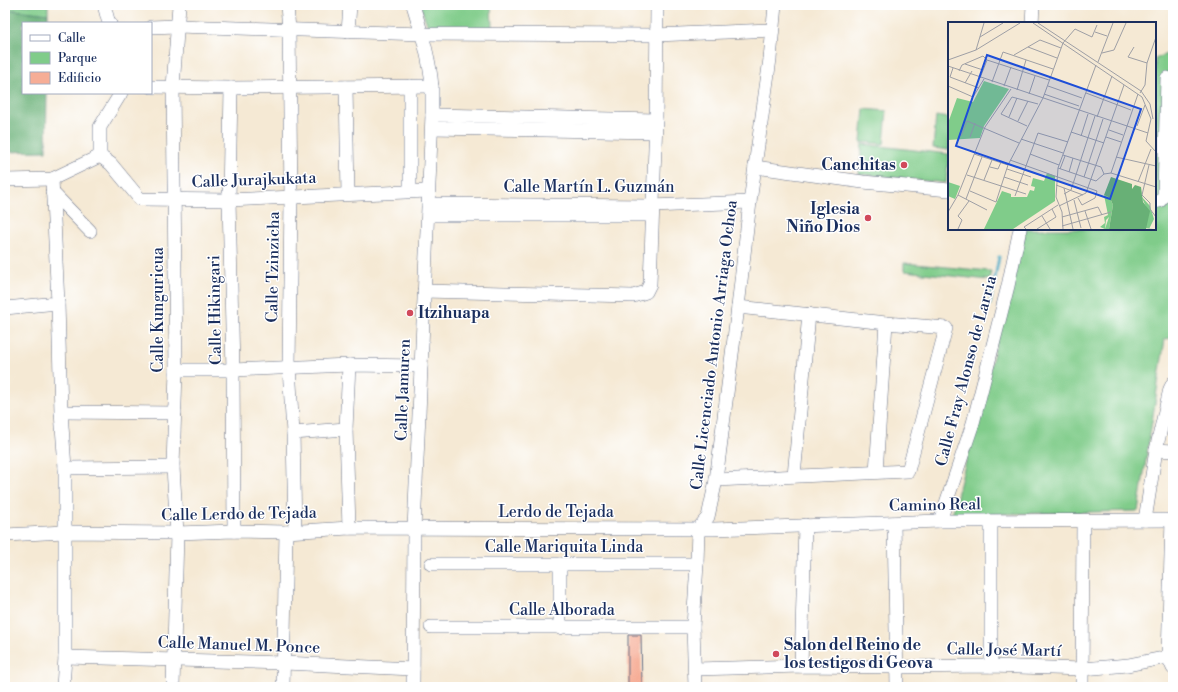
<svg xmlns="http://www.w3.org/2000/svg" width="1178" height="692" viewBox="0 0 1178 692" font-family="'Libre Bodoni',serif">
<rect width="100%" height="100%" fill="#fff"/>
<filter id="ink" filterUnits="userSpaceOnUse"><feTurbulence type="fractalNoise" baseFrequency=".025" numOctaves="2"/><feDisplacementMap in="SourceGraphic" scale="8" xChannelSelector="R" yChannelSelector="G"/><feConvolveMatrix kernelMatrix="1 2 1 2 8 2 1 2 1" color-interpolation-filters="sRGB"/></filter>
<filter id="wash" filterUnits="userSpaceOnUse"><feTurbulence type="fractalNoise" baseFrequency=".012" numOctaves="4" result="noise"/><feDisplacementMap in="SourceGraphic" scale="16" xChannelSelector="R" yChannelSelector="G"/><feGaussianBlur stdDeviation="0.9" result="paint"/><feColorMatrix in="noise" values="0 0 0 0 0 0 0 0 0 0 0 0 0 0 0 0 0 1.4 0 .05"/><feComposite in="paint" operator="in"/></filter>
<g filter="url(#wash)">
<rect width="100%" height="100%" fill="#f5e9d4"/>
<g fill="#80cc8a" stroke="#4e7e74">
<polygon points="5,5 48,5 48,14 5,9"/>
<polygon points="420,5 491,5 492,28 429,29"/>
<polygon points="1173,51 1173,338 1165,339 1138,511 952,515 1026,229 1155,229 1155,59"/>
<polygon points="864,109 887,111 884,144 861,142"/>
<polygon points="936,116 949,118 949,150 933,148"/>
<polygon points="862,144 949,154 946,183 859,174"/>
<polygon points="904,263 989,271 991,271 989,280 904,271"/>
</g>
<polygon fill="#68b076" stroke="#42706a" points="5,9 48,14 48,23 23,23 23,93 47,93 46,151 5,152"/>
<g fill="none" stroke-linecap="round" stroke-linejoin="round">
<polyline stroke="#46aac5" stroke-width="3" points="990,304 999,257"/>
</g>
<g id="blocks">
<polygon fill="#f6ad96" points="628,635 641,635 642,687 628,687"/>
</g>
</g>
<g filter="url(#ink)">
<use href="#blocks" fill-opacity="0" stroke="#677087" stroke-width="1"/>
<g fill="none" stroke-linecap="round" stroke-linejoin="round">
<g stroke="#677087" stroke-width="14">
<g id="minor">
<polyline points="104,5 108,20 110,23"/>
<polyline points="287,5 289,30 291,197 289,367 293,433 295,530"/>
<path d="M413,5C421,31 430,59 432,87C432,96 432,105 432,115L414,529L413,687"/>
<polyline points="1032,23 1033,5"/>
<polyline points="151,27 177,26 422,34 656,35 772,30"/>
<polyline points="348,32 350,5"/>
<polyline points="410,86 410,191"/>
<polyline points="151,87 231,88 432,86"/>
<polyline points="346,87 348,194"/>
<polyline points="231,88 229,200 233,370 234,531"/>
<polyline points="432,115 656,120"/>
<polyline points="432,128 655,132"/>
<polyline points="100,156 111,164 140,199 229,200 428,191"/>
<polyline points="100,156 100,127 121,93"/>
<polyline points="755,167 863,182 949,190"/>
<polyline points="52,179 58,303 61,412 65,468 65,657 63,687"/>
<polyline points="5,180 52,179 100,156"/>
<polyline points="52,192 90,231"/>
<polyline points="1155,202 1160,201 1164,195 1167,78"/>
<polyline points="428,204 652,206 750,202"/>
<polyline points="428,215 652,215"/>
<polyline points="424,291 633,296 646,292 650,284 656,120 657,5"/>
<polyline points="5,308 58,303"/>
<polyline points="176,370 233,370 349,365 421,366"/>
<polyline points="61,412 175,413"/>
<polyline points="293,433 346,429"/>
<polyline points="1156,450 1173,451"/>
<polyline points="65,468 173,467"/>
<polyline points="876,472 886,323"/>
<polyline points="794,476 809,314"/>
<polyline points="716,480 908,471 946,328 886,323 738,307"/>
<polyline points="1145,520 1156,450 1170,389 1173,383"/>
<polyline points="1172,520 1168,657 1173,668"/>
<polyline points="940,521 973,423 1008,286 1020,229"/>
<polyline points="894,523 897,687"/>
<polyline points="349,528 346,429 349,365"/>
<polyline points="5,535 65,532 177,533 234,531 286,532 349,528 714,529 940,521 1173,520"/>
<polyline points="431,564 697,564"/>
<polyline points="431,627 693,627"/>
<polyline points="560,628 560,564"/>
<polyline points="65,657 284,663 413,669"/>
<polyline points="801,666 805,525"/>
<polyline points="991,666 991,522"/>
<polyline points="695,669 801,666 896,667 991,666 1083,669 1128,665 1168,657"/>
<polyline points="173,687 177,533 173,467 176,370 173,87 179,5"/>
<polyline points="283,687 286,532"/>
<polyline points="695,687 693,627 697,564 698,529 708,517 716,480 738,307 750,202 770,59 775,5"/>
<polyline points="1082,687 1083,521"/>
</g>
</g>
<use href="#minor" stroke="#fff" stroke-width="13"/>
</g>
</g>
<g fill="#d1495b" stroke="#fff" stroke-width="1.5">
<circle cx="904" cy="165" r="4"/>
<circle cx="868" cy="218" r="4"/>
<circle cx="410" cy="313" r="4"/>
<circle cx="776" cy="654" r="4"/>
</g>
<g text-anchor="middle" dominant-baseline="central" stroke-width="3" stroke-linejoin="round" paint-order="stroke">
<g font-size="16" font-weight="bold" fill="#1b2f5e" stroke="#fff" text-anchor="end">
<text x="896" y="165">Canchitas</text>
<text x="860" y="209">Iglesia<tspan x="860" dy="18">Niño Dios</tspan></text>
<text x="418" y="313" text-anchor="start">Itzihuapa</text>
<text x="784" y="645" text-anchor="start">Salon del Reino de<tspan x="784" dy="18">los testigos di Geova</tspan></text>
</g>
<g font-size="16" fill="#1b2f5e" stroke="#fff">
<text transform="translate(254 180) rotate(-2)">Calle Jurajkukata</text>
<text x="589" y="187">Calle Martín L. Guzmán</text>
<text transform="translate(273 267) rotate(-89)">Calle Tzinzicha</text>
<text transform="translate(158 310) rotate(-90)">Calle Kunguricua</text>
<text transform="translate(215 310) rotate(-91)">Calle Hikingari</text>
<text transform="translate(714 345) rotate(-83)">Calle Licenciado Antonio Arriaga Ochoa</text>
<text transform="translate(966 371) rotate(-75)">Calle Fray Alonso de Larria</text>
<text transform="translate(403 390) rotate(-88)">Calle Jamuren</text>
<text transform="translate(935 505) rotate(-1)">Camino Real</text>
<text x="556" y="512">Lerdo de Tejada</text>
<text transform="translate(239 514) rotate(-1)">Calle Lerdo de Tejada</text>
<text x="564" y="547">Calle Mariquita Linda</text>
<text x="562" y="610">Calle Alborada</text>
<text transform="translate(239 645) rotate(2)">Calle Manuel M. Ponce</text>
<text transform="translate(1004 650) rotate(1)">Calle José Martí</text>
</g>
</g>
<g transform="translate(948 22)">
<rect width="208" height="208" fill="#f5e9d4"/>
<path d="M36,59L61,67L36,104L32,116L0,118V101L9,76L25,80ZM99,151L107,154V179L65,207H36L54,169L63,172V175H79L82,168L86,169L87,165L83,164L85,156L96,159ZM0,160L12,164L7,177L0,174ZM156,173L162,176L165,183L161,207H157L161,195L158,198L157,207L152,205L157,201L156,195L160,193ZM193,174L202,184L206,197L201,207H205L197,206L201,191Z" fill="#80cc8a"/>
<path d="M163,155L184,162V167L187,163L193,165L195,180L202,189L198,207H161L165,183L162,176L156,173Z" fill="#68b076"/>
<path fill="none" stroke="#9e9fa5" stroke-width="1" d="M85,1L194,75L203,97L198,119L208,130M90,1L193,69L202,82L205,97M147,10L159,14M32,15L55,1M80,25L109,36M186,25L180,35L199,41M28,28L36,1M154,31L166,28L178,1M66,33L92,18L113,26M0,38L28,28L72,1M39,38L101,58M150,40L165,1M17,42L35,48M0,44L200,111M5,46L2,55L31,66M11,49L14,43L35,34L39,38M32,56L39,38M44,60L55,30L105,47M17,61L24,49M0,64L25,75L36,57M56,64L63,45M100,64L134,76M69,68L78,38M138,71L183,88M192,71L197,63L199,41L208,15M81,72L87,54M96,72L131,84M61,95L69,76M149,95L164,54M70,99L80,79M79,104L53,92L64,75L90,82M189,104L197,83M161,108L175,113M123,110L156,121M13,114L19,99L71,121M133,114L140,92M22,115L27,101M158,115L173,120M73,117L115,131M26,132L60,143M82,132L111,143M115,133L153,145L156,152M168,135L208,144M62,138L149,169L147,176L134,183L130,176M201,143L194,173L202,181V187L208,195M42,145L50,147L53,140M110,146L148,159L156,152M59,147L83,155M112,147L117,134M121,150L125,136M163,151L190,72M156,152L163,151L208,165M19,153L78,172M56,155L80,163M136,155L155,97M36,158L44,138M190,160L203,127M108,163L135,173M116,166L125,207M22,169L48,180L60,143L95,76L115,21L127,7L144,15L149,3M116,172L123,168L147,94M10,173L39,188M67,174L90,111L120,120M18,177L34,135M126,178L133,206M111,184L138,171L176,63M137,189L143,207M0,190L10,173L37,105L63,67M94,194L102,207M114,195L150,185L154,193M114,204L163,190M10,207L14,198L10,194L21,179M78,207L76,205L110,183M89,207L108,195L104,187M115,207L114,190L108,175L110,146L148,43"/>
<path fill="#1d4ed8" fill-opacity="0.15" stroke="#1d4ed8" stroke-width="2" d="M39,33L193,87L162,177L8,124Z"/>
<rect width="208" height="208" fill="none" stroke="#1b2f5e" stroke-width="2"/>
</g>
<rect width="1178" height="692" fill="none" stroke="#fff" stroke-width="20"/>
<rect x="22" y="22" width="130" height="72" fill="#ffffff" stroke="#a4acbf"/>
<rect x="30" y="35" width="20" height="6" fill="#ffffff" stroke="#a4acbf"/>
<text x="58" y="42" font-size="12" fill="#1b2f5e">Calle</text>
<rect x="30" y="52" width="20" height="12" fill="#80cc8a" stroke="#a4acbf"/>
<text x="58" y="62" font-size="12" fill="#1b2f5e">Parque</text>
<rect x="30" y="72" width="20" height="12" fill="#f6ad96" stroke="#a4acbf"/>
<text x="58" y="82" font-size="12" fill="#1b2f5e">Edificio</text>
</svg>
